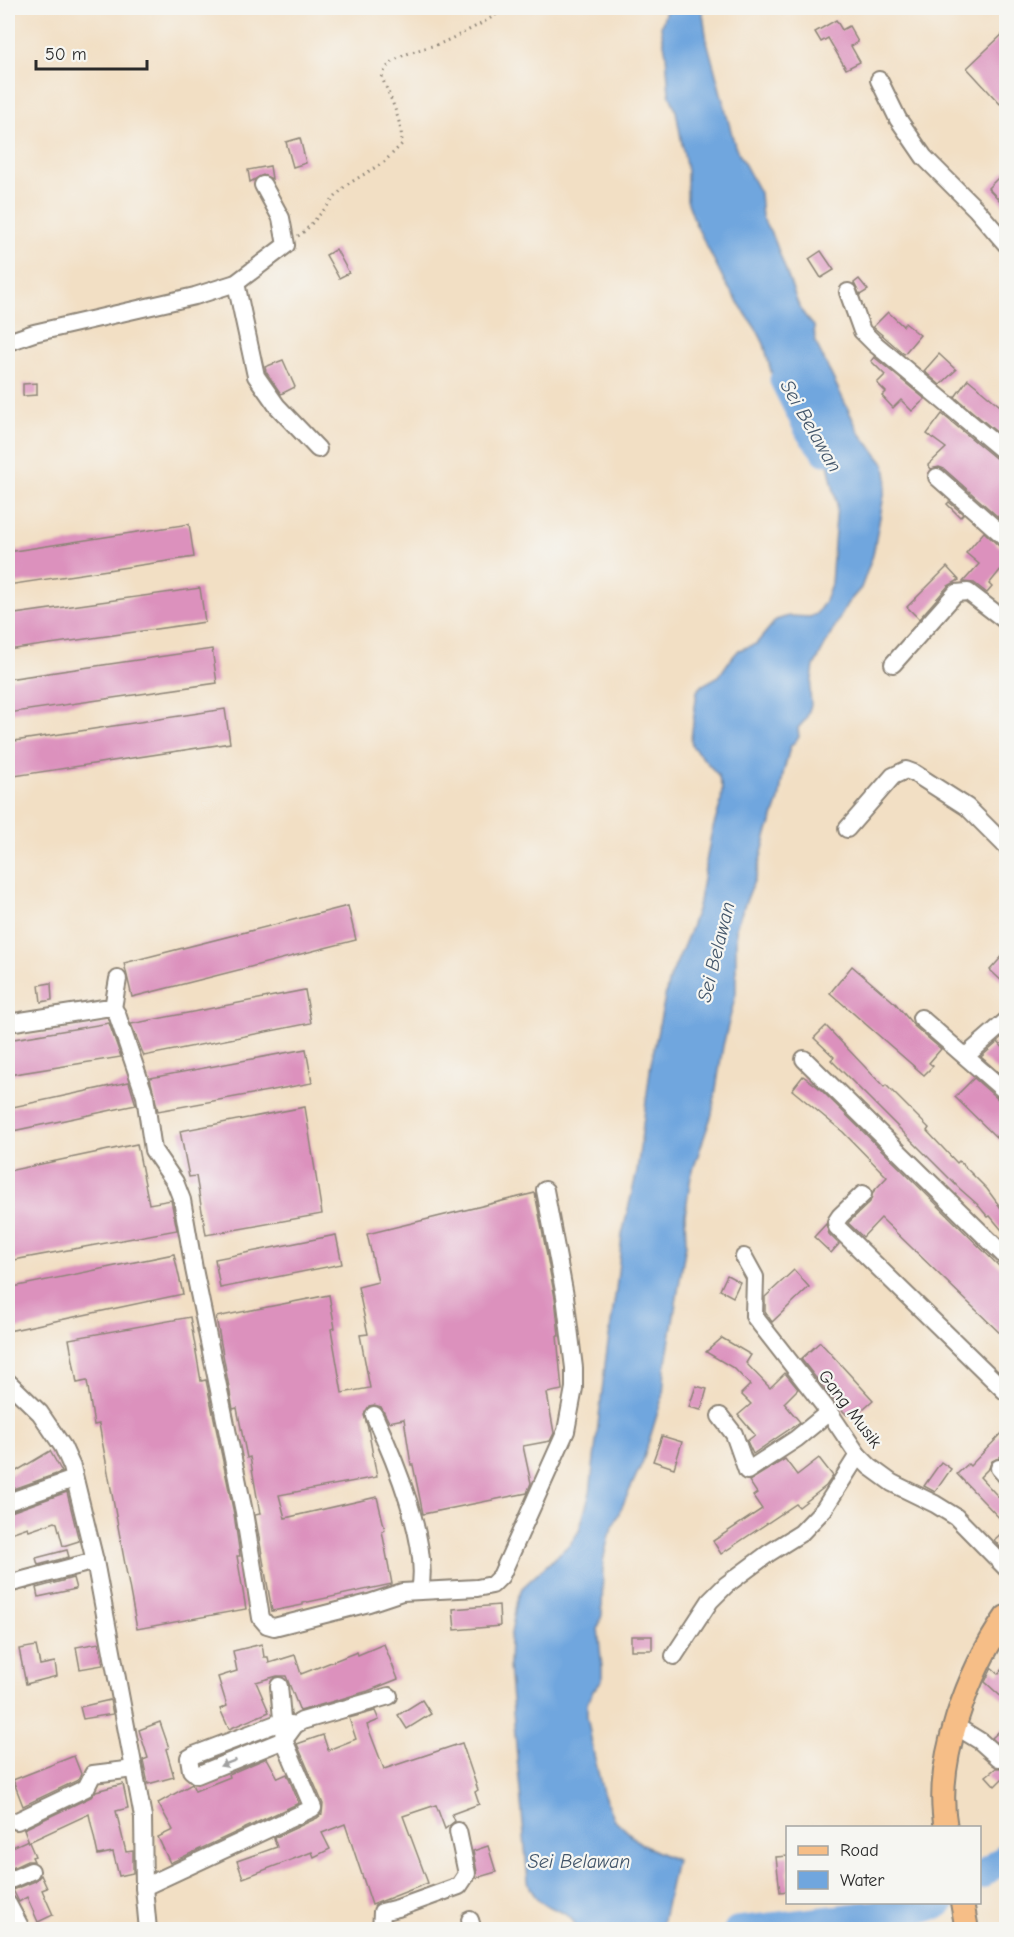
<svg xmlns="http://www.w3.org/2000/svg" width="1014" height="1937" viewBox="0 0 1014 1937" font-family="'Comic Neue',sans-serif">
<rect width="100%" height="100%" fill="#f6f6f2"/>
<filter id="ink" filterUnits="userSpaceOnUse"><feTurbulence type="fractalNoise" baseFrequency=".0167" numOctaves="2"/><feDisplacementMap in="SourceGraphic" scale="12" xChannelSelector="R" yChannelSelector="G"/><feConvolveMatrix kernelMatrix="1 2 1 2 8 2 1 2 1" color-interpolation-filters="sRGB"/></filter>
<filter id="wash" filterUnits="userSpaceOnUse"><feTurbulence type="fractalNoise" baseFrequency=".008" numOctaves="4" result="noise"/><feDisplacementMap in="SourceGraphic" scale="24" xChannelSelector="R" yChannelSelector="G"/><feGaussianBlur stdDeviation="1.35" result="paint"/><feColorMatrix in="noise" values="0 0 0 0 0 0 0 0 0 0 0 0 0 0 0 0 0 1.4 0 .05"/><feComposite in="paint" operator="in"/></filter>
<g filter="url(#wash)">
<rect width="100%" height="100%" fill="#f2dfc4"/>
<path fill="#70a6de" stroke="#4e6884" stroke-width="1.5" d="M667,8H702L707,41L735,146L760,193L762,217L775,241L798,304L805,316L814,326L815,341L859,432L885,465L887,479L873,555L861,588L847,604L814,666L810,692L811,705L806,719L798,728L799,737L790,747L783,774L779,800L766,837L756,876L736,927V993L723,1046L712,1114L691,1176L685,1215L686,1244L665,1368L663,1395L643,1461L609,1535L603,1561L602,1615L598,1628L602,1668V1680L593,1691L587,1703V1716L594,1755L603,1793L613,1818L642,1845L676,1860L661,1929L578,1930C567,1901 538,1917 528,1881L509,1666L510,1639L517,1600L522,1588L571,1543L579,1531L590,1493L606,1357L616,1290L622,1235L637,1171L651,1063L668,983L689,933L698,907L711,835L721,802L722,788L718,775L692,746L691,739L697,691L701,686L719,676L730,660L739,650L756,644L776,620L789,616L810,617L816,614L824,603L831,584L837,504L828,464L815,442L806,433L803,416L792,408L775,387L764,344L758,332L726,284L696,225L687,200V171L676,111L669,93L666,54L661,27Z"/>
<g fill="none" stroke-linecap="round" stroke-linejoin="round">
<g stroke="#70a6de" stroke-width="27">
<polyline points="783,380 809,432 825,452"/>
<polyline points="980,1876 1006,1857"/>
<polyline points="737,1930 935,1907 942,1902"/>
</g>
</g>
<g id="blocks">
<g fill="#dc91bd">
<polygon points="836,20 842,30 849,26 858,42 851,46 860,62 846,69 828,38 821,42 815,32"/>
<polygon points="1006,31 1006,98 1000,104 967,68"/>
<polygon points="300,138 306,163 293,167 286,142"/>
<polygon points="270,166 272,179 263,175 250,182 248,170"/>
<polygon points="1006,170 1006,207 988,188"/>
<polygon points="336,249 349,273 339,278 326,255"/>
<polygon points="821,251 834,270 821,278 809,259"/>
<polygon points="859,279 868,290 860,295 854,283"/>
<polygon points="888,312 903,326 905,323 920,335 904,354 873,327"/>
<polygon points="939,354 956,370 940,385 924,371"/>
<polygon points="874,357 925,399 912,411 901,400 893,408 882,396 886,392 877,383 885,375 871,361"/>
<polygon points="283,360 295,387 281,394 266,372 265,367"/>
<polygon points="968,379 1006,411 1006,440 955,397"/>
<polygon points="37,383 37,395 23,396 23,384"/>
<polygon points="942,414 999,461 1006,463 1006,524 944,469 939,467 931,469 928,465 946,448 927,434"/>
<polygon points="949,502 963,514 960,517 947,504"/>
<polygon points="189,524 194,557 8,585 8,552"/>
<polygon points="984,532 999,546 1006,548 1006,563 989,584 992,587 987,593 974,583 963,582 979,564 966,553"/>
<polygon points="947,567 959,580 948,586 919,619 907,607"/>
<polygon points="200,588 205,622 8,650 8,615"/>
<polygon points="212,649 217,683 8,713 8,679"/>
<polygon points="225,709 230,743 8,777 8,742"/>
<polygon points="348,906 356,940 132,997 124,963"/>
<polygon points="1006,952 1006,985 990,970"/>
<polygon points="852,966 896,1004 914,1026 941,1049 929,1063 933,1066 924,1075 830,993"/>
<polygon points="51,983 52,1000 41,1002 39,985"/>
<polygon points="305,990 311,1023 144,1056 131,1024"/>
<polygon points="109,1023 121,1057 8,1075 8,1040"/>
<polygon points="826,1026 884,1087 886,1085 929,1128 927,1131 957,1163 959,1161 987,1189 1006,1215 1006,1235 990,1216 988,1217 977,1204 960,1189 831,1060 834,1057 814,1038"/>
<polygon points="998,1042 1006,1051 1006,1079 981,1057"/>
<polygon points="306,1049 312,1083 158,1111 150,1078"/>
<polygon points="803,1076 818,1087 1006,1273 1006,1339 881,1218 863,1237 848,1223 870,1202 873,1192 887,1177 843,1132 792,1090"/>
<polygon points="974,1078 999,1100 1006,1102 1006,1136 1001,1142 955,1097"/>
<polygon points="129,1082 136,1105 8,1132 8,1108"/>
<polygon points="305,1107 322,1214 206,1235 196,1176 189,1177 180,1131"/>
<polygon points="137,1144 149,1204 171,1200 177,1230 8,1261 8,1171"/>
<polygon points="535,1193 555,1298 559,1336 557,1336 562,1390 547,1393 554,1433 550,1441 523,1446 531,1483 527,1493 423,1514 413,1465 411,1465 404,1419 389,1422 381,1407 374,1405 369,1406 364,1415 368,1428 377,1477 279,1495 285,1518 377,1497 385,1530 382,1531 392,1584 303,1603 303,1605 272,1611 255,1515 260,1514 250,1457 247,1458 237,1408 233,1409 216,1317 329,1295 335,1328 331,1329 342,1393 370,1388 360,1335 368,1334 358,1287 378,1282 367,1234"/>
<polygon points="826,1224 829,1234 839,1244 831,1253 814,1237"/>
<polygon points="336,1235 342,1264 220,1288 215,1259"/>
<polygon points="174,1254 183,1294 8,1331 8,1288"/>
<polygon points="794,1270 809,1287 772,1322 765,1312 765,1297"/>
<polygon points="727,1275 740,1282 733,1297 720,1290"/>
<polygon points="190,1317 201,1381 206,1380 234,1514 240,1556 237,1556 246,1609 137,1629 99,1424 94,1425 87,1381 77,1383 69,1339"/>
<polygon points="722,1338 751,1355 746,1363 770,1388 785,1373 798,1389 784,1403 800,1422 753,1454 747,1441 755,1435 738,1415 751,1404 741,1394 750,1385 735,1369 706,1352"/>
<polygon points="820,1342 873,1400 854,1417 850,1413 847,1415 838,1406 801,1359"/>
<polygon points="696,1386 707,1389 701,1410 689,1407"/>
<polygon points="1006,1429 1006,1450 999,1458 992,1461 989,1468 980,1477 1006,1505 1006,1525 957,1474 968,1464 970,1466"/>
<polygon points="662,1436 682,1442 674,1468 653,1461"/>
<polygon points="50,1451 62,1472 8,1491 8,1476"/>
<polygon points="819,1458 833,1476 826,1486 799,1507 796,1504 721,1554 713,1541 762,1509 753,1496 757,1493 749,1481 785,1459 797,1475"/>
<polygon points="941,1462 951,1469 935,1492 924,1486"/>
<polygon points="67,1492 79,1541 63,1546 57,1523 55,1522 29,1531 28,1527 8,1534 8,1513"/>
<polygon points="1006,1529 1006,1554 994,1540"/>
<polygon points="67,1550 69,1557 38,1565 36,1558"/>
<polygon points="73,1578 76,1589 38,1597 36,1588"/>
<polygon points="499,1605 500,1626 455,1630 453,1609"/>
<rect x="631" y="1636" width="21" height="14"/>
<polygon points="99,1643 103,1665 80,1669 76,1647"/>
<polygon points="262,1644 264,1657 268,1657 269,1663 295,1655 301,1674 357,1652 358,1655 384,1644 398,1679 368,1691 300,1711 286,1676 277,1676 256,1682 269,1712 229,1729 220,1709 227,1706 218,1677 237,1671 233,1651"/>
<polygon points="36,1646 40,1665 55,1662 57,1676 26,1684 19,1649"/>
<polygon points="1006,1665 1006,1701 985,1682 992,1668 999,1674"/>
<polygon points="110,1700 113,1714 83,1719 80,1707"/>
<polygon points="422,1700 431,1714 407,1729 398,1715"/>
<polygon points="375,1711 379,1720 367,1725 384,1769 462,1743 478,1790 475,1792 479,1804 452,1814 455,1821 445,1829 436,1805 403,1816 428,1883 372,1905 345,1824 322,1833 330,1849 314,1857 312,1852 243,1878 237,1861 277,1847 274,1838 317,1818 322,1814 323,1804 297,1744 323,1735 328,1750 356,1739 349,1718"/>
<polygon points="160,1722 169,1748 166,1749 174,1777 148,1784 143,1760 148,1758 139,1730"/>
<polygon points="1006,1725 1006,1751 992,1738"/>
<polygon points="74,1756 81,1774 78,1780 23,1806 13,1780"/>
<polygon points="267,1758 278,1778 287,1774 299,1803 170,1863 158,1837 173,1830 158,1803 192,1784 195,1791 230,1777 229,1774"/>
<polygon points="1006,1765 1006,1775 995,1786 986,1776 996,1768 1002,1768"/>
<polygon points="123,1784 128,1808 116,1811 126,1852 133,1851 133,1873 119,1876 113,1852 98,1855 89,1814 29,1842 24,1829 91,1797 96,1791"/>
<polygon points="28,1840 35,1856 32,1857 34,1861 27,1861 8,1870 8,1849"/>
<polygon points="488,1846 496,1872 476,1878 477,1872 473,1851"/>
<polygon points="788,1856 788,1891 780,1892 776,1857"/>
<polygon points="41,1875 47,1888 42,1890 53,1915 38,1922 27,1897 19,1902 13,1890 35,1881"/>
</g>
</g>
</g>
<g filter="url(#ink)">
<use href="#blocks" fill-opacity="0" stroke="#8e8578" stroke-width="1.5"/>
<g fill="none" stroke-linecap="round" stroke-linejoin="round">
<g stroke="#8e8578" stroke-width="20">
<g id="minor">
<polyline points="879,80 898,119 924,157 976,209 1006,244"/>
<polyline points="236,283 256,376 277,406 318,449"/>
<polyline points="848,292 862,331 875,344 1006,453"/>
<polyline points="8,342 34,333 195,296 236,283 286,245 281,218 263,185"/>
<polyline points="937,477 1006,538"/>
<polyline points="893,664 956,593 968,592 1006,621"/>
<polyline points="847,829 893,776 906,770 914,773 967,807 1006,846"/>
<polyline points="113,1008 118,979"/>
<polyline points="921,1018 1006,1092"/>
<polyline points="8,1023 104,1008 113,1008 117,1014 145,1096 153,1150 175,1182 182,1200 194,1269 244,1512 261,1618 267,1625 274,1627 369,1603 402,1592 477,1588 492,1585 501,1576 566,1431 574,1388 574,1368 565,1296 545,1190"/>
<polyline points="966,1056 1006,1021"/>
<polyline points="804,1059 1006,1257"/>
<polyline points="863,1194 840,1216 836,1222 837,1227 1006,1392"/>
<polyline points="744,1257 755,1277 754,1316 829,1412 858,1455 870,1467 892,1483 935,1504 956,1517 1006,1568"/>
<polyline points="8,1382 40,1413 63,1447 72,1467 95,1561 143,1817 144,1887 148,1930"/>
<path d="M374,1415C394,1458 430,1544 420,1590"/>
<polyline points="720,1416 734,1434 747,1471 796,1439 829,1412"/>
<polyline points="999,1468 1006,1476"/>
<polyline points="8,1502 74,1479"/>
<polyline points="8,1584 95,1561"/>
<polyline points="674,1656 710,1601 726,1585 769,1553 801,1533 824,1509 858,1455"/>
<polyline points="295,1725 281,1722 194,1755 189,1758 191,1770 197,1775 284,1740 295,1725 302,1721 389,1696"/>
<polyline points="954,1725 980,1741 999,1758"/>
<polyline points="17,1821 86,1788 93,1774 134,1769"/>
<polyline points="8,1881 31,1871"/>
<polyline points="144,1887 313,1808 284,1740 279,1686"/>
<polyline points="8,1904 22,1930"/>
<polyline points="470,1920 473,1930"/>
<polyline points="381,1930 382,1912 398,1908 459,1886 467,1874 458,1831"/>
</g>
</g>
<g stroke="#8e8578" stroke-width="26">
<g id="major">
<path d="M946,1828C933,1762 969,1670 1006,1617"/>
<polyline points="962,1902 967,1930"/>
</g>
</g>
<path stroke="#8e8578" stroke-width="3" stroke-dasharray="1.5 4.5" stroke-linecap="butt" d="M298,236L305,231L345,186L384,162L402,144C402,121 391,99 382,78C387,53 425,50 444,42C461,34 491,20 505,8"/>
<use href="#minor" stroke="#fff" stroke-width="16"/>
<use href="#major" stroke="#f6be87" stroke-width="22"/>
</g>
<defs><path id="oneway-solid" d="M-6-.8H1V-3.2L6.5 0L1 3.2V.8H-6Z" transform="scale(1.5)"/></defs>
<use fill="#a0a0a0" href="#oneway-solid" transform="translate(228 1763) rotate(159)"/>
</g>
<g text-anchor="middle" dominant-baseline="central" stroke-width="4.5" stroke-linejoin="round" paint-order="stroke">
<g font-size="18" fill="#2b2b2b" stroke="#f6f6f2">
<text transform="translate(850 1409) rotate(53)">Gang Musik</text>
</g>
<g font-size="20" font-style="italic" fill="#43566a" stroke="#f6f6f2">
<text transform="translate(811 426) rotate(60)">Sei Belawan</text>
<text transform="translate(716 952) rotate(-76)">Sei Belawan</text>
<text x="579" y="1861">Sei Belawan</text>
</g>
</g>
<rect width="1014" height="1937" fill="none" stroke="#f6f6f2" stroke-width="30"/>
<rect x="786" y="1826" width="195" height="78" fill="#f6f6f2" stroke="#a5a5a2" stroke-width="1.5"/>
<rect x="798" y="1846" width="30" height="9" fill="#f6be87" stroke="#a5a5a2" stroke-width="1.5"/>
<text x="840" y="1856" font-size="18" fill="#2b2b2b">Road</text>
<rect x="798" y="1871" width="30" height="18" fill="#70a6de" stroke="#a5a5a2" stroke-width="1.5"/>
<text x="840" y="1886" font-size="18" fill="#2b2b2b">Water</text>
<path d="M36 60v9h111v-9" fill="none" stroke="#2b2b2b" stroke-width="3"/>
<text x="45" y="60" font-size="18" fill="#2b2b2b" stroke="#f6f6f2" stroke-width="4.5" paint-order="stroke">50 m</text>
</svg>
